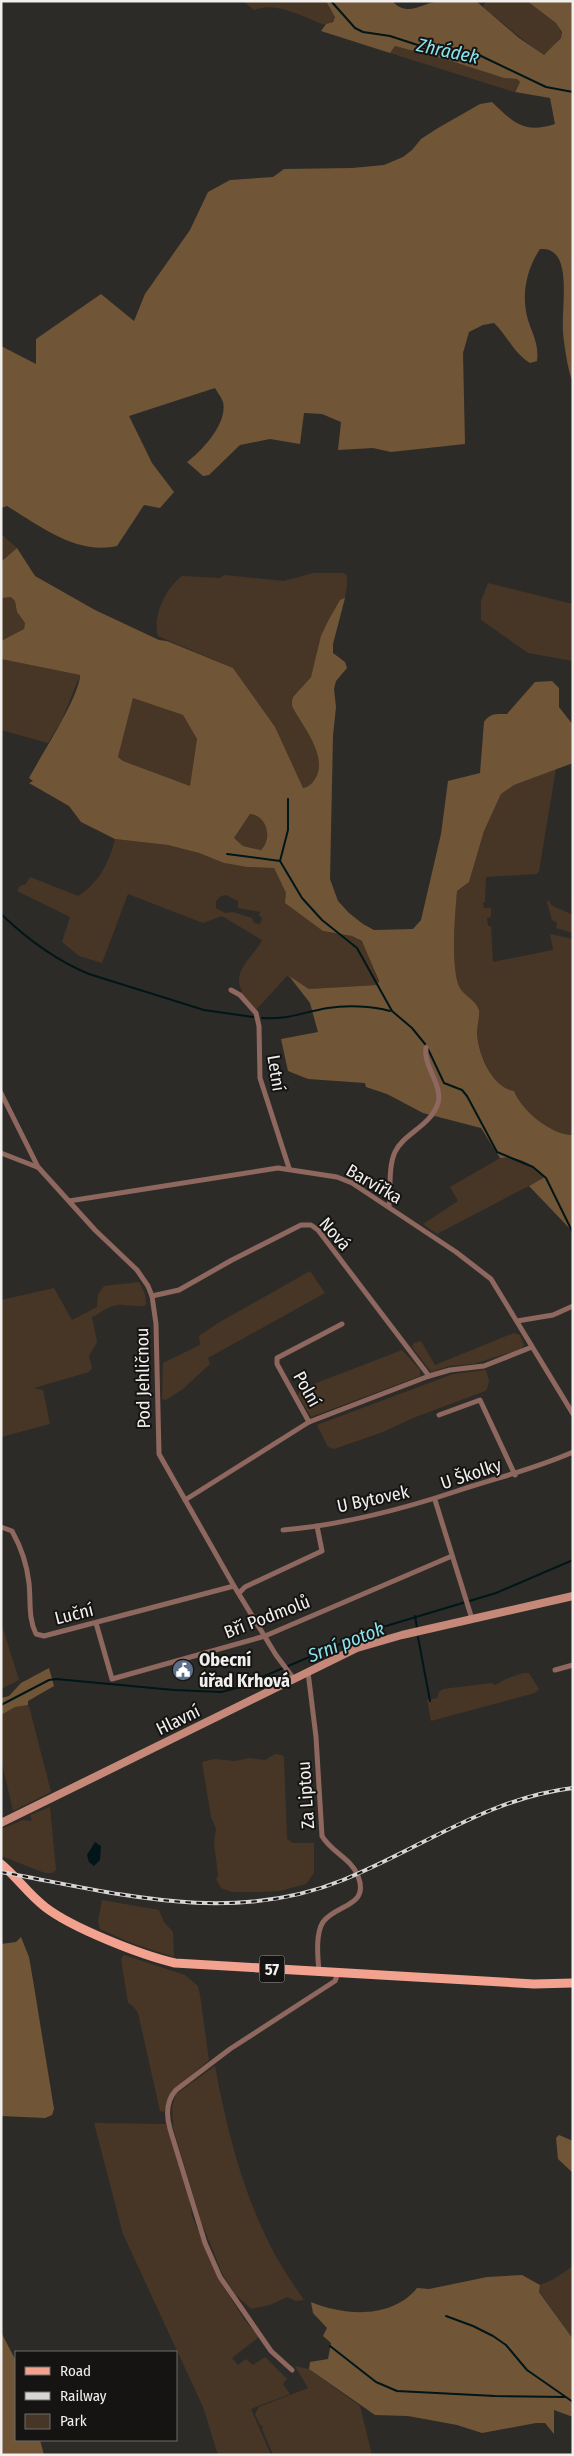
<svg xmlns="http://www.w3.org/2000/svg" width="574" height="2456" viewBox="0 0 574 2456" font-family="'Fira Sans Condensed',sans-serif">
<rect width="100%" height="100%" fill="#2d2b28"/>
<g fill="#473625" fill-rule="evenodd">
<path d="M243,1H326L335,15L334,20L328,24H322C302,16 275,1 254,10Z"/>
<polygon points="488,1 527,1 559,25 562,36 548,53 542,55 484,8 483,5"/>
<polygon points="395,46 448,60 504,78 517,79 520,82 514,92 390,53"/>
<polygon points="1,534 17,548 3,562 1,562"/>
<path d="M313,573H344L347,576V585L345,598L328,621L311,677L293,697C292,701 291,704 293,708C303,727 330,757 315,779C312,784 308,787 303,788L252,695L233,668L158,636C152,616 166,588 182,576L219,578L225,575L284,581Z"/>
<polygon points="488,583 573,604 573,661 528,653 481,620 481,601"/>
<polygon points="11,596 15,601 17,612 25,623 24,629 1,641 1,598"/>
<polygon points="1,659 80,675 62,720 48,743 1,730"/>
<polygon points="133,697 183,715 197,739 190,786 123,761 118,757"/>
<path d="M556,769L539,871L537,874L486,877L485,902L483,903L484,908H491V917L487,918L488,926H491L493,962L553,950L550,934L573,939V1135C551,1135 522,1111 514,1091C490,1087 479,1053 477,1033C477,1025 480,1017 479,1010C475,998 462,996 458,984C451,960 455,916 457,891L469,882L484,831L501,794L514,785Z"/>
<path d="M250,814C268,815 273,839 262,850L243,846L234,838Z"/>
<path d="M115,839L168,845L199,853L224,863L247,867L274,868L286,893L323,931L352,936L364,943L379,983L376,985L310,989L287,976L256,1010L241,993L242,991C231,970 253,958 262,940L222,916L203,923L128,894L102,963L79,956L62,942L70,917L17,891L20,886L26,884L30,877L78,896C99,883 109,863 115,839ZM226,895L238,901V908L260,912L259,915L262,918L260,924L254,923L252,918L233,912L225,913L216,908V901L221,896Z"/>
<polygon points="549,900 551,905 573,915 573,933 556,928 557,923 552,920 547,902"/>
<path d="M502,1157C518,1157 534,1166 546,1177L437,1234L423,1224L458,1201L450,1187Z"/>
<polygon points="310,1271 325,1293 208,1358 210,1364 183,1389 166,1400 162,1399 163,1363 200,1345 199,1336 218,1323"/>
<path d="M139,1282L145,1294L146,1305C137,1308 127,1304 117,1305C106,1307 101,1313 92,1317L97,1342L89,1356L92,1368L89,1372L34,1388L43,1390L50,1424L1,1437V1300L54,1288L72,1320L97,1307L98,1294L104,1286Z"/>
<polygon points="514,1333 520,1335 524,1345 521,1349 473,1364 449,1366 431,1372 412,1347 414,1343 421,1341 435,1365"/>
<polygon points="402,1350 420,1370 420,1376 311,1417 298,1396 301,1389"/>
<polygon points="486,1370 489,1381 487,1389 485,1391 413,1418 383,1432 334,1449 328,1447 317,1425 453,1374"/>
<polygon points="1,1622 19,1680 1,1689"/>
<polygon points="523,1673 529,1673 539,1689 535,1693 431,1721 427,1700 437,1698 439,1692 443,1689 491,1683 495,1685 506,1679"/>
<polygon points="26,1705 29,1706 51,1792 13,1811 1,1759 1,1715 15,1707"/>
<polygon points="275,1754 282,1755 284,1757 287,1839 293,1843 314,1843 314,1873 306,1884 280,1891 262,1892 232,1892 221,1888 216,1879 218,1875 214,1843 216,1829 211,1817 202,1762 214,1759 235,1761 249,1758 265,1760"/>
<polygon points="50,1807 56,1870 52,1873 45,1873 1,1856 1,1829 23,1820 32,1821 30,1815"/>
<polygon points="102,1900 159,1910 164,1922 173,1932 174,1957 134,1944 100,1929 98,1922"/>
<polygon points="124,1955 185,1975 198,1986 200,1995 209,2060 171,2092 164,2112 160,2111 138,2013 133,2006 128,2003 121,1959"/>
<path d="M215,2066C226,2125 241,2187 268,2241C278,2262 291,2281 304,2300L296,2301L287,2297L270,2305L251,2309L234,2293L222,2273L201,2221L173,2128L172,2107L176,2094Z"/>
<polygon points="94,2123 166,2124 190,2200 192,2216 220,2281 244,2319 259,2337 232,2358 238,2365 246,2359 253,2365 265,2357 287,2379 283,2384 290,2394 251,2409 271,2455 218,2455 203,2407 123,2234"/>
<polygon points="573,2266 573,2339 539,2291 540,2285 554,2279"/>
<polygon points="295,2366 309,2369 360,2406 372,2455 273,2455 262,2429 263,2426 260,2425 255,2414 259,2407 308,2388"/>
</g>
<g fill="#715537" fill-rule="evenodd">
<path d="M326,1H392C408,18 421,3 440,1C451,0 464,1 476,1L519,38L544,55L561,38L562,32L556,23L527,1H573V382C568,372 564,344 563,332C561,305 574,246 540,249C526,270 521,296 528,320C533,335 539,345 537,361L530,363C514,354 507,335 494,323L483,325L469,332L463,353L465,444L391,452L373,448L338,450L341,422L322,414L304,413L300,444L270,439L240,445L209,475L203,476L187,462C202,451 228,423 223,402C222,398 217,392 215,388L129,416L152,463L174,492L160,508L144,505L117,546C76,555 40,526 7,506L1,508V346L36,364V339L101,294L134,321L145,294L190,230L208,192L230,180L273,177L284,169L352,168L384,165L403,157L412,150L421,139L438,128L480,104L492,102C514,123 524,134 555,124L550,98L515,92L520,82L517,79L504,78L448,60L395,46L390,53L321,31L326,24L333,22L335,17Z"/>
<path d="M17,548L35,576L95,610L159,640L167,641L233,668L275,727L303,788C308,787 312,784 315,779C329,757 303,727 293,708C291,704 292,701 293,697L311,677L321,636L328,621L340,600L345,598L333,644V653L345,662L347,668L336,681L334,689L336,707L333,736L330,879L338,901L349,913L363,924L374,930L413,929L421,920L441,834L448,781L480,773L484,722C490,713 496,714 507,714L535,682L552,681L559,688V707L573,725V763L514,785L501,794L484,831L469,882L457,891C455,916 451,960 458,984C462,996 475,998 479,1010C480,1017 477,1025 477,1033C478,1053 491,1087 514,1091C522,1111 551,1135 573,1135V1232L529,1186L545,1177C534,1165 517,1155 500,1158L481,1128L423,1113L387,1094L366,1087L365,1083L308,1079L288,1071L281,1039L318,1032L310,1003L289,976L309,989L377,985L379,981L362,941L352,936L323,931L285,903L286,893L274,868L247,867L224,863L199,853L168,845L115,839L81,822L69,806L29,783L33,781L29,778C40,757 80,696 80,675L1,659V641L24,629L25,623L17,612L15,601L11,597L1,598V562ZM133,698L183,715L197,739L190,786L123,761L118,757ZM250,814C267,815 273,839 261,850L243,846L234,838Z"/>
<polygon points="49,1668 54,1686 28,1701 28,1705 15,1707 1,1715 1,1698 9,1696 21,1683"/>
<polygon points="21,1937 29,1957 33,1980 54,2109 52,2115 45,2118 1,2116 1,1944 16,1942"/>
<polygon points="559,2135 573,2141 573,2173 558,2159 556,2138"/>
<path d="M522,2275L540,2285L539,2292L573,2339V2417L554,2410V2434L545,2423H536L482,2433L457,2425L408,2416L375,2415L309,2369L310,2362L328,2359L331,2343L323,2336L327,2328L313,2313L311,2302C345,2316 392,2319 417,2288L429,2289L487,2277Z"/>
<polygon points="1,2332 16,2361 16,2440 40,2440 44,2455 1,2455"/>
</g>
<polygon fill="#001618" points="95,1842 101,1846 100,1860 94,1866 89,1862 87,1855"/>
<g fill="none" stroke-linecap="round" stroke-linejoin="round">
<g stroke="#001618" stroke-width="2">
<polyline points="331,1 355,28 363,32 390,36 436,51 479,55 546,87 573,92"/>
<polyline points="288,799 288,830 280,861 302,898 322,920 357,948 392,1011 412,1028 425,1044"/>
<polyline points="227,854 280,861"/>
<path d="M1,914C27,939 55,960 89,974L204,1010L253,1017"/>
<path d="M262,1018C288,1020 303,1012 328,1008C347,1005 372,1006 390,1011"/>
<polyline points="428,1049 444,1083 462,1090 467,1096 497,1152 533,1167 546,1178 573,1233"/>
<polyline points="415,1616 417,1628"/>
<polyline points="418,1637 430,1701"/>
<polyline points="1,1705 49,1680 56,1679 174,1690 221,1692 236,1688 376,1629 496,1593 573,1560"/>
<polyline points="446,2316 473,2326 493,2336 506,2345 527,2370 573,2402"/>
<polyline points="330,2346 376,2382 397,2391 495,2396 565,2397"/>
</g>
<g stroke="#8e675e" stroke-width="5">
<polyline points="231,990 240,995 256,1013 259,1026 260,1078 289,1168"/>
<polyline points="1,1093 38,1167 95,1230 137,1270 148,1286 152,1296 156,1324 159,1454 234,1586 276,1655 294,1679"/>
<polyline points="1,1153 37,1167"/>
<polyline points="69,1201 278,1168 337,1177 352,1183 456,1252 491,1279 573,1414"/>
<path d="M389,1206C391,1190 388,1167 395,1152C404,1133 431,1126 438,1103C443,1085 423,1066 426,1048"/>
<polyline points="152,1296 179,1290 232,1260 301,1225 311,1225 318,1230 429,1376"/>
<polyline points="517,1321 553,1315 573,1306"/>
<polyline points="439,1415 480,1400 515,1475"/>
<polyline points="309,1422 429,1376 450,1370 484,1366 532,1347"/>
<polyline points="185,1500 309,1422 277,1364 277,1358 342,1324"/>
<polyline points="435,1500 472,1619"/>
<path d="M1,1527L12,1531C21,1547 27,1565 29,1583C31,1601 28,1618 36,1634L44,1636L234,1586"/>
<path d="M283,1530C340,1525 403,1509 457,1491C496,1478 535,1469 573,1452"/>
<polyline points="239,1593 245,1587 322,1551 317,1526"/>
<polyline points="96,1623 112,1679 265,1636 452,1556"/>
<polyline points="555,1670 573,1665"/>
<path d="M308,1672L316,1737L322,1836C331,1852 351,1858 358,1876C370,1907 336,1904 323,1922C315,1934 318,1959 319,1972"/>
<path d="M292,2370L271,2351L220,2277L205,2243L170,2129C166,2115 166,2101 176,2090L230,2049L335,1981L338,1973"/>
</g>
<polyline stroke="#c68979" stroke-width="8" points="1,1823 357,1648 402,1635 573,1596"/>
<path stroke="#f2a28e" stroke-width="9" d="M1,1864C17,1877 27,1893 45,1907C72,1928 141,1955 175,1963L534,1984L573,1983"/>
<g stroke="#d7d6d4" stroke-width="4">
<path id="rail" d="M1,1872C116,1893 230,1926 343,1880C420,1849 488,1798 573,1788"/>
</g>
<use href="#rail" stroke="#151413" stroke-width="2" stroke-dasharray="5.5" stroke-linecap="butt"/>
</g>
<defs>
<g id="civic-disc" transform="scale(1.125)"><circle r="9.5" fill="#5c6f8a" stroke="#151413"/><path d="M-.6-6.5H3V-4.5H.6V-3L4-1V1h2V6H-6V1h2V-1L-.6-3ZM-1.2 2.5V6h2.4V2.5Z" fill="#fff"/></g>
</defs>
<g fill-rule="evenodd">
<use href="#civic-disc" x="183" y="1670"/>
</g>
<g text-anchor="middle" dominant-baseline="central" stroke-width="4" stroke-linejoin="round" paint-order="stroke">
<rect fill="#151413" stroke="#afaeac" stroke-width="1" x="259.5" y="1955.5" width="25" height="27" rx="4"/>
<g font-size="16" font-weight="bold" fill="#f1f0ee">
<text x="272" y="1969">57</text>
</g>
<g font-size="18" fill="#f1f0ee" stroke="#151413">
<text transform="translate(276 1073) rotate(81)">Letní</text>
<text transform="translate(374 1184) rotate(30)">Barvířka</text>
<text transform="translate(335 1234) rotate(48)">Nová</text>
<text transform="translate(143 1378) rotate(-91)">Pod Jehličnou</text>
<text transform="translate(307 1389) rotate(61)">Polní</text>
<text transform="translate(471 1474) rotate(-18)">U Školky</text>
<text transform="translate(373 1499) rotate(-12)">U Bytovek</text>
<text transform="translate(74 1614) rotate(-14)">Luční</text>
<text transform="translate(267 1617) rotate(-21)">Bří Podmolů</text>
<text transform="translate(178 1720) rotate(-26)">Hlavní</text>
<text transform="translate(306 1795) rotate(-94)">Za Liptou</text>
</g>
<g font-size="18" font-weight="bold" fill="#f1f0ee" stroke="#151413" text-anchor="start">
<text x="199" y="1660">Obecní<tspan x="199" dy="21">úřad Krhová</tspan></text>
</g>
<g font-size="19" font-style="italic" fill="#8ae4ed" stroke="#151413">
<text transform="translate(448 51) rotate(12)">Zhrádek</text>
<text transform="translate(346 1642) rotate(-21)">Srní potok</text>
</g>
</g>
<rect width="574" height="2456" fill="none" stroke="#f1f0ee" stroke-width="5"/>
<rect x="15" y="2351" width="162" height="90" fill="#151413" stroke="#6d6c6b"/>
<rect x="25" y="2367" width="25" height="8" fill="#f2a28e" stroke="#6d6c6b"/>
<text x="60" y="2376" font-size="15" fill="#f1f0ee">Road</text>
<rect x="25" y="2392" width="25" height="8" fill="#d7d6d4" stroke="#6d6c6b"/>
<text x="60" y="2401" font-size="15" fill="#f1f0ee">Railway</text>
<rect x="25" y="2414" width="25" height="15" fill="#473625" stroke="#6d6c6b"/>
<text x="60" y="2426" font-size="15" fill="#f1f0ee">Park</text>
</svg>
